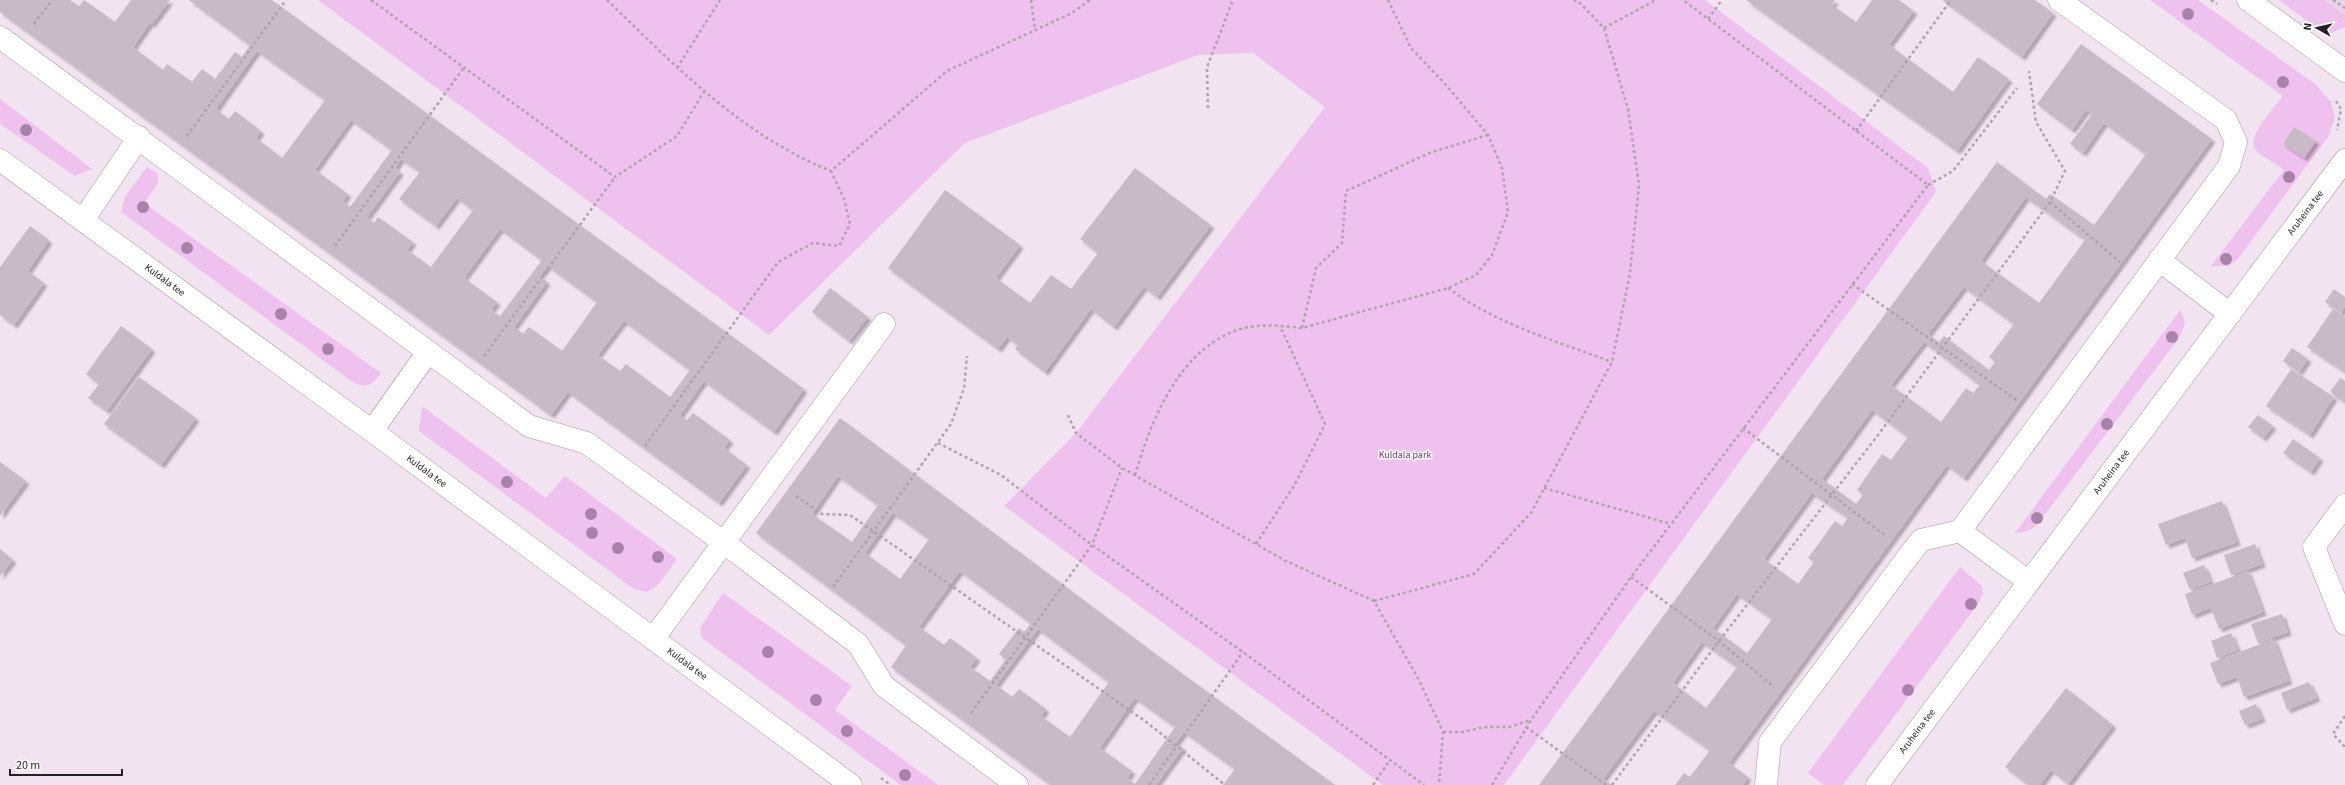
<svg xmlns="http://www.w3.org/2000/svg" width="2345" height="785" viewBox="0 0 2345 785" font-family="'Source Sans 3',sans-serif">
<defs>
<filter id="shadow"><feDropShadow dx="3.5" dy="3.5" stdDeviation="1" flood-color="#0004"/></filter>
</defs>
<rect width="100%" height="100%" fill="#f2e3f1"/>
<polygon fill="#e8d4e7" points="2302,0 2345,0 2345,22"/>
<g fill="#efc1ee">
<polygon points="318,0 1705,0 1928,168 1936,192 1504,785 1383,785 1004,506 1076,433 1325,107 1253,53 1198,55 965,143 769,335"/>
<path d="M2150,0H2198L2315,84L2331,102L2335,118L2328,137L2237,260L2228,266H2211L2284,170C2276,163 2262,158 2255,149C2246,138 2275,106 2283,96Z"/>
<polygon points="2279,0 2324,0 2345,15 2345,27 2326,35"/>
<polygon points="0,99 92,169 75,176 0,124"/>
<path d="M147,167L158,174V183L144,203L381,373C372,384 368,389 354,383L121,212L125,197Z"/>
<path d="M2180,310C2187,322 2185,326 2179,338L2036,526L2025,532L2015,533Z"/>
<polygon points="422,406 546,498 565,476 677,559 658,585 647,592 634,589 419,431"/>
<polygon points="1960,567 1982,586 1983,594 1978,604 1843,785 1824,785 1808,773"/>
<polygon points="723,593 852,686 835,710 938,785 901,785 702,638 700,628"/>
</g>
<g fill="#c8bac7" fill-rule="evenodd" filter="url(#shadow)">
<path d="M0,0H70L79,6L84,0L115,22L131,0H170L152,24L150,23L133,47L163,70L167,64L192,82L202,69L215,79L235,52L242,57L250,45L189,0H272L804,389L774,432L704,381L680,415L687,420L693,413L730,440L724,448L747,465L719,503L568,392L551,415L0,12ZM257,51L325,100L282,158L256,138L261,131L235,111L229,119L216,109ZM351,120L392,150L350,207L343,201L348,194L315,170ZM401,159L420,172L399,199L436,226L457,198L473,210L431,267L407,250L413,242L378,217L374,223L367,217L400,172L395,168ZM500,229L542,260L500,316L491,310L497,302L464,278ZM548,266L597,302L562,351L529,327L523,334L514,327L547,282L540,276ZM624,321L690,370L670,397L626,364L620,371L598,355Z"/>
<polygon points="1746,0 1835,0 1832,5 1856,22 1872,0 1899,0 1914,11 1889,45 1953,92 1978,57 2009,79 1957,151"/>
<polygon points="1942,0 2035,0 2053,13 2022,57"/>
<path d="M2081,44L2212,139L1964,478L1947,465L1729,763L1748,777L1743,785H1675L1684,773L1690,777L1710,750L1654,711L1603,779L1612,785H1539L1997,162L2046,199L2050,194L2094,225L2146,154L2104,123L2083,153L2070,144L2092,114L2086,110L2072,130L2037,104ZM2026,197L2085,240L2039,303L1981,261ZM1964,287L2014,324L1989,357L1995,362L1989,370L1944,336L1939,342L1928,334ZM1924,342L1980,385L1973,393L1966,388L1941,422L1891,385ZM1872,410L1908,437L1891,460L1882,454L1857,490L1863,495L1856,504L1822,479ZM1812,493L1848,518L1842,526L1835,521L1808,558L1814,562L1798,584L1764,559ZM1737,594L1772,619L1747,653L1713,628ZM1702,642L1737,667L1706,708L1673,683Z"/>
<polygon points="2294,127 2316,141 2304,158 2283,144"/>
<polygon points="1135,168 1211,225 1157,297 1144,287 1114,327 1091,309 1045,372 1015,349 1018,345 1007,337 998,349 888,268 945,190 1020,245 996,278 1030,303 1051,275 1071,289 1098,253 1080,239"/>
<polygon points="30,226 49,240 28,271 44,283 14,325 0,315 0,267"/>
<polygon points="830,288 868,317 849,341 812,312"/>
<polygon points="2334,289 2345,297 2345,306 2341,313 2325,302"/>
<polygon points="2333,309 2345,317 2345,372 2307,347"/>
<polygon points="121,326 152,349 107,411 88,398 99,384 86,374"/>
<polygon points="2292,348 2308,359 2299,372 2283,361"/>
<polygon points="2291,369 2334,397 2310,435 2266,406"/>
<polygon points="139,377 196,418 161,465 104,424"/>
<polygon points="2340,378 2345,381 2345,402 2330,392"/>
<polygon points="2258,415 2273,426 2263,438 2248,427"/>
<path d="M840,418L1161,658L1335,785H1223L1235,769L1184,732L1176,743L1183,748L1156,785H1051L891,667L906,645L756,533ZM838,476L878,505L852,542L812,514ZM893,513L929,539L900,579L865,553ZM960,571L1031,623L1024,632L1019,628L999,654L1006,659L990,681L970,667L977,658L950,638L944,645L919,627ZM1038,629L1109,682L1070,737L1041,716L1046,709L1019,689L1012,697L996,685ZM1135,698L1175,727L1135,784L1127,778L1132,771L1100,748Z"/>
<polygon points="2293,439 2320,458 2311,472 2283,453"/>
<polygon points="0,462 26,481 0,516"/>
<polygon points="2222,501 2237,542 2192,558 2185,538 2166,545 2158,524"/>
<polygon points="2255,544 2262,564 2231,575 2224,555"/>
<polygon points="0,549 13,560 0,576"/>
<polygon points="2204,565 2211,582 2190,590 2183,573"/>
<polygon points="2248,571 2263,612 2219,629 2211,608 2192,615 2185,594"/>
<polygon points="2282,614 2288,632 2258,643 2251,624"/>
<polygon points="2231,633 2238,650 2217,658 2211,641"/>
<polygon points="2274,639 2289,681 2244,697 2237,677 2218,684 2210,663"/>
<polygon points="2309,682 2317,698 2287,710 2281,693"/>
<polygon points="2066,688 2113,725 2068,784 2051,770 2040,785 2029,785 2005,767"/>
<polygon points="2256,704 2262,719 2245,725 2239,711"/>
</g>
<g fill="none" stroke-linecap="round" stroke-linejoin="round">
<g stroke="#a497a4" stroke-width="23">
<polyline id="service" points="2345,505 2314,547 2345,624"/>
</g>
<g stroke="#a497a4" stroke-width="23">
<g id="minor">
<polyline points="2248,0 2345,71"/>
<polyline points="0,37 529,426 587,443 723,542 858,644 884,686 1017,785"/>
<path id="s1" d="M0,160L372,431L851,785"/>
<polyline points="83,220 139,137"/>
<polyline points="2159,260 2230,314"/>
<polyline points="372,431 428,352"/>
<polyline points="1960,531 2029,582"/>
<polyline points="653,639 884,324"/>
<polyline points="1766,785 1770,742 1910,554 1921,540 1960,531 2229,166 2236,142 2226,120 2059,0"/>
<path id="s2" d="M1877,785L2345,160"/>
</g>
</g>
<g stroke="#afa3ae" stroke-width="2.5" stroke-dasharray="3 3" stroke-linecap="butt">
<polyline points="371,0 615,177 677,136 705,90"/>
<path d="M607,0C674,65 743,136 831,171"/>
<polyline points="1031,0 1035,30"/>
<polyline points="2211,0 2217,4"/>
<polyline points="2333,0 2345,8"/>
<polyline points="1708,19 1722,0"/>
<polyline points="34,24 52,0"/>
<polyline points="1604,28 1656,0"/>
<polyline points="677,68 720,0"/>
<polyline points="2336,101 2341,109 2337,130"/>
<polyline points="1208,108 1207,67 1233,0"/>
<polyline points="1856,131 1951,0"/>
<polyline points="187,136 286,0"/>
<polyline points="1928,185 1953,171 2017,88"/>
<polyline points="2050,202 2120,262"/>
<polyline points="335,246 465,66"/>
<polyline points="1852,284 2018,401"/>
<path d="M1448,288C1496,324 1556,341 1612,362"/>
<polyline points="1302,328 1316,268 1342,243 1346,191 1432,152 1488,135"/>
<polyline points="484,356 615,177"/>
<polyline points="1068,415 1076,433 1122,468 1286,561 1374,601 1419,680 1443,732 1439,785"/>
<polyline points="1743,428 1886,536"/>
<polyline points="938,443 1001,475 1092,545 1243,652 1424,785"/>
<polyline points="645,446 778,262 813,243 839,246 850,224 844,199 831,171 947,71 1072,13 1090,0"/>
<path d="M1135,475C1151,420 1180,347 1241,329C1260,323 1283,326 1302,328L1448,288L1476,275L1492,255L1508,212L1502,168L1488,135L1446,85L1411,48L1388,0"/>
<polyline points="1544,488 1671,524"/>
<polyline points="796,496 822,514 850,515 1145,721 1225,785"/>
<polyline points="1256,544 1294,486 1325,424 1280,326"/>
<polyline points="1631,577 1719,641 1774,687"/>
<polyline points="833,587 951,424 964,388 967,356"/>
<polyline points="1374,601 1474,574 1531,513 1612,362 1630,273 1639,185 1628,109 1604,28 1580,3 1574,0"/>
<polyline points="971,713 1092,545 1122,468"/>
<polyline points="2345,716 2333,734 2345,747"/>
<polyline points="1526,727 1606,785"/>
<polyline points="1443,732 1463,732 1484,727 1509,727 1531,720"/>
<polyline points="881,778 891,785"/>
<polyline points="1149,785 1243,652"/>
<polyline points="1373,785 1390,760"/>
<polyline points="1492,785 1531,720 1631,577 1928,185 1683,0"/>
<polyline points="1612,785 1719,641 1878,435 2050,202 2065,171 2036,122 2029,71"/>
</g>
<use href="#service" stroke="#fff" stroke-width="22"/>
<use href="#minor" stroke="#fff" stroke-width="22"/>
</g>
<g fill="#a882a8">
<circle cx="2188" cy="14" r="6"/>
<circle cx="2283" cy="82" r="6"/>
<circle cx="26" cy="130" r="6"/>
<circle cx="2289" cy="177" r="6"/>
<circle cx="143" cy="207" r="6"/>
<circle cx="187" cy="248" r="6"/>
<circle cx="2226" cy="259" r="6"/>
<circle cx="281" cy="314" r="6"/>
<circle cx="2172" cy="337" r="6"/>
<circle cx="328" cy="349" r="6"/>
<circle cx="2107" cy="424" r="6"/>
<circle cx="507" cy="482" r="6"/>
<circle cx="591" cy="514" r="6"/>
<circle cx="2037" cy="518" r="6"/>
<circle cx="592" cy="533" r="6"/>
<circle cx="618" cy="548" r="6"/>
<circle cx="658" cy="557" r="6"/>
<circle cx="1971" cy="604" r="6"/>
<circle cx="768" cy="652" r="6"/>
<circle cx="1908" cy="690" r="6"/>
<circle cx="816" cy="700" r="6"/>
<circle cx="847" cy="731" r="6"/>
<circle cx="905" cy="775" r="6"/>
</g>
<g text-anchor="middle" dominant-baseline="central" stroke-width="3" stroke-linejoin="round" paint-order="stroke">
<g font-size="10" fill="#252025" stroke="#fff">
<text stroke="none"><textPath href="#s2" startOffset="715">Aruheina tee</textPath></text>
<text stroke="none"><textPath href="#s1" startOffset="204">Kuldala tee</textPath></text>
<text stroke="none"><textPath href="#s1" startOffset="528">Kuldala tee</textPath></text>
<text stroke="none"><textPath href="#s2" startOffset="391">Aruheina tee</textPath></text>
<text stroke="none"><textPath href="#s1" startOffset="852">Kuldala tee</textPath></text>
<text stroke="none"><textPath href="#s2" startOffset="67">Aruheina tee</textPath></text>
</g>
<g font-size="10" fill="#6c326d" stroke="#fff">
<text x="1405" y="455">Kuldala park</text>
</g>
</g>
<g transform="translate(2317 28) rotate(278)" stroke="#ffffff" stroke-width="3" paint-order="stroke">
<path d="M0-3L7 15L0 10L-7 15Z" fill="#252025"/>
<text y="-6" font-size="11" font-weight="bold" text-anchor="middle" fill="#252025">N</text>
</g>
<path d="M10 769v6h112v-6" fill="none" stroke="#252025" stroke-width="2"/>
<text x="16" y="769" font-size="12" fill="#252025" stroke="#ffffff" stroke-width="3" paint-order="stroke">20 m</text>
</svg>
